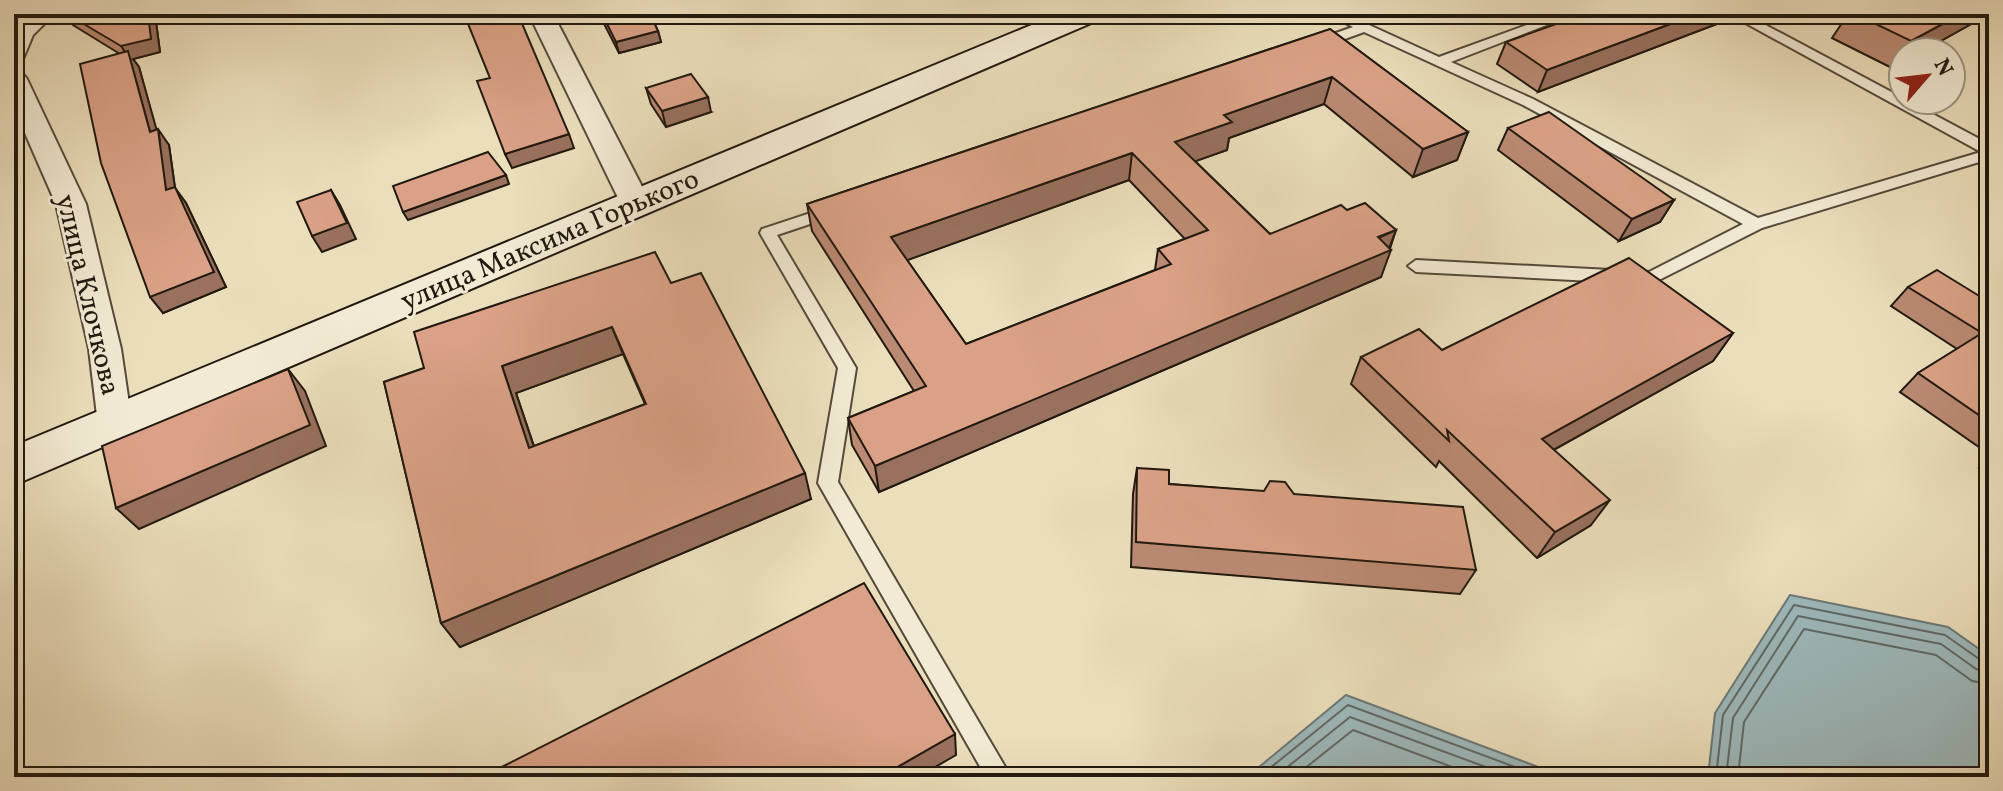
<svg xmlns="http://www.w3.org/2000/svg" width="2003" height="791" viewBox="0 0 2003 791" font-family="Vollkorn,serif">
<rect width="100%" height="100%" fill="#ebdebb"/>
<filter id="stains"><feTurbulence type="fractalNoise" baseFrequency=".0025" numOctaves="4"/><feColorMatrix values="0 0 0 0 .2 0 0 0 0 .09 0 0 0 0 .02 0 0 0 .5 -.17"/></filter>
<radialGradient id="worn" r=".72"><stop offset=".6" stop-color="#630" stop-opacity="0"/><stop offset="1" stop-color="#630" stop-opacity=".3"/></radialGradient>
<g fill="#9eb9bc" stroke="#6c7977" stroke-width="2">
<polygon points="1790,595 1948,627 1989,656 1989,777 1708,777 1715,713"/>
<polygon points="1346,695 1565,777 1247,777"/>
</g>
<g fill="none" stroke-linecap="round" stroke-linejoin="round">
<g stroke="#606966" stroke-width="2">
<polyline points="1259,777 1348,705 1542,777"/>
<polyline points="1275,777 1350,717 1513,777"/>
<polyline points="1294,777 1353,730 1479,777"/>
<polyline points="1716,777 1723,715 1794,605 1945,635 1982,661 1989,662"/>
<polyline points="1726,777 1733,718 1798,616 1941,644 1976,669 1989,672"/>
<polyline points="1738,777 1744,722 1804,629 1936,655 1972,681 1989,684"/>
</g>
<g stroke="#544a3b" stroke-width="4">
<g id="lane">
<polygon points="1329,14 1345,14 1439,57 1557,14 1575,14 1451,62 1533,99 1758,218 1981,152 1729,14 1745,14 1989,144 1989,159 1762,228 1651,284 1416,272 1408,266 1416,260 1649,272 1743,224 1523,105 1364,32 1323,47 1313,47 1313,41 1353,27"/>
<polygon points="832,206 837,207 840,211 837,215 777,235 856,368 838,482 1011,777 986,777 818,483 838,368 760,233 762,229"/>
</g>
</g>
<g stroke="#544a3b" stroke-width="4">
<g id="street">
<polygon points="26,14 54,14 33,35 23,59 14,62 14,27"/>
<polygon points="529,14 553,14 651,204 646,211 636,213 626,211 621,204"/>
<polygon points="14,71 23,74 27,79 86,204 121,349 132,424 127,434 115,438 103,434 98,424 89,349 56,204 14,108"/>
</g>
</g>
<g stroke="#211910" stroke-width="4">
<polygon id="secondary" points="1058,14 1101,14 1096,21 14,485 14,446"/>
</g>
<use href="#lane" fill="#f2ead3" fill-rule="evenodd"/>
<use href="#street" fill="#f2ead3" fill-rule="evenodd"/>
<use href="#secondary" fill="#f2ead3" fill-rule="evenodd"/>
</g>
<g fill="#bb8a73" stroke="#211910" stroke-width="2" fill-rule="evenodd">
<polygon points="65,14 155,14 160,52 133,59 139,67 156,130 169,145 175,188 186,203 226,287 163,313 120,54 73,25"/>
<polygon points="599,14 650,14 658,31 661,42 619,53"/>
<polygon points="1848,14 1989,14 1921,52 1903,52 1903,62 1892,68 1832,38"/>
<polygon points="1722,22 1538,92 1497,64 1506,42"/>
<path d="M1330,29L1468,132L1457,160L1413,177L1324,104L1229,138L1227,150L1195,161L1270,234L1347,210L1396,230L1381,277L879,492L852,445L848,418L914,391L812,231L807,204ZM1129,180L1185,239L1158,249L1155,270L966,344L907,260Z"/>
<polygon points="646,88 711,112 666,127 651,104"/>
<polygon points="1508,128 1674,200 1660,222 1619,241 1498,150"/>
<path d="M671,283L811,499L460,647L441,623L384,382ZM623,354L645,404L534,446L516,393Z"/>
<polygon points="1908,287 1989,302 1989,454 1900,392 1918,373 1957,349 1891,306"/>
<polygon points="1733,333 1713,361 1554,450 1591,525 1537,558 1439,461 1436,467 1351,384 1361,357 1442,350"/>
<polygon points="1989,460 1989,476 1979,468"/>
<polygon points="1137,468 1169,484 1294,494 1476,570 1460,594 1131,567 1133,494"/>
</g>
<g fill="#99715e" stroke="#211910" stroke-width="2">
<polygon points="148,14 155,14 160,52 133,59 139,67 160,142 158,129 169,145 175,188 186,203 226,287 163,313 150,297 166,190 130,59 121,46"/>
<polygon points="1697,14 1726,14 1722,22 1538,92 1547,70"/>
<polygon points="1961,14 1989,14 1921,52 1904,52 1911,41"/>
<polygon points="658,31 661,42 619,53 616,42"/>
<polygon points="1903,53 1903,62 1892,68"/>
<polygon points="1332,77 1324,104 1229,138 1227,150 1171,170 1175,142 1224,115"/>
<polygon points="708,97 711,112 666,127 662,111"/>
<polygon points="1468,132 1457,160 1413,177 1423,149"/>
<polygon points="569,134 574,148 512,168 505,154"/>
<polygon points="1132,153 1129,180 894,265 891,237"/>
<polygon points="506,175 509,184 408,220 403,212"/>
<polygon points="331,190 340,205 356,239 322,252 312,236"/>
<polygon points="1674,200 1660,222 1619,241 1632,219"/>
<polygon points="1396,230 1388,251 1391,250 1381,277 879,492 875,466"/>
<polygon points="612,327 623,354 516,393 543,474 529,448 502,366"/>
<polygon points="1733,333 1713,361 1526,465 1542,439"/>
<polygon points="288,369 305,391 326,446 139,529 116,508"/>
<polygon points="805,473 811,499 460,647 441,623"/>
<polygon points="1610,500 1591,525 1537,558 1555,532"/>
<polygon points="955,734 956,755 918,777 880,777"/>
<polygon points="14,770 26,777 14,777"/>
</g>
<g fill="#daa186" stroke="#211910" stroke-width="2" fill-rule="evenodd">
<polygon points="67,14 148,14 151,39 121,46"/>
<polygon points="464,14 518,14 569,134 505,154 477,81 490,78"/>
<polygon points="602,14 650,14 658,31 616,42"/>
<polygon points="1584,14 1697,14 1547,70 1506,42"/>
<polygon points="1855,14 1961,14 1911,41"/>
<path d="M1330,29L1468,132L1423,149L1332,77L1224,115L1232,122L1175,142L1270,234L1341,205L1347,210L1365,203L1396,230L1378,237L1391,250L875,466L848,418L926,386L807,204ZM1132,153L1208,230L1158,249L1171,264L966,344L891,237Z"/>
<polygon points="128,51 150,132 158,129 166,190 175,187 214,272 150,297 101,163 80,64"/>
<polygon points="691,74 708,97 662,111 646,88"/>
<polygon points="1549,112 1674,200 1632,219 1508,128"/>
<polygon points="488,152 506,175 403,212 393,186"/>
<polygon points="331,190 347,223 312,236 297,202"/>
<path d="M655,252L671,283L701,273L805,473L441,623L384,382L424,368L414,332ZM612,327L646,404L529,448L502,366Z"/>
<polygon points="1629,258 1733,333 1542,439 1610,500 1555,532 1447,430 1449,441 1361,357 1419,329 1442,350"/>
<polygon points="1937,270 1989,302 1989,422 1918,373 1982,333 1908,287"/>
<polygon points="288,369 310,425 116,508 102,446"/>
<polygon points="1137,468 1169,470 1169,484 1264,491 1270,481 1285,482 1294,494 1463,507 1476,570 1136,542"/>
<polygon points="864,583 955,734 880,777 482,777"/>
</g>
<g text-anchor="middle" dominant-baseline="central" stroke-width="6" stroke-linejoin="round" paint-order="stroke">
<g font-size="28" fill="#211910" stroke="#f2ead3">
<text transform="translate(550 241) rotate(-23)">улица Максима Горького</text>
<text transform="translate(87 295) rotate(77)">улица Клочкова</text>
</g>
</g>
<rect width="2003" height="791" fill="none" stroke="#ebdebb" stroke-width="48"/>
<rect x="16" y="16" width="1971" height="759" fill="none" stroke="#211910" stroke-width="4"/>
<rect x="24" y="24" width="1955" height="743" fill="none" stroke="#211910" stroke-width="2"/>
<g transform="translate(1927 76) rotate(62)"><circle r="38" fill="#f2ead3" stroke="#9e9685" stroke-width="2"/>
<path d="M0-6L14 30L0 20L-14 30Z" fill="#8f2418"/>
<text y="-12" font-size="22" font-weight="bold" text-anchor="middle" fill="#211910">N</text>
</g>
<rect width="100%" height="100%" filter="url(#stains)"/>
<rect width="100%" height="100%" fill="url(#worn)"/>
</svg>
